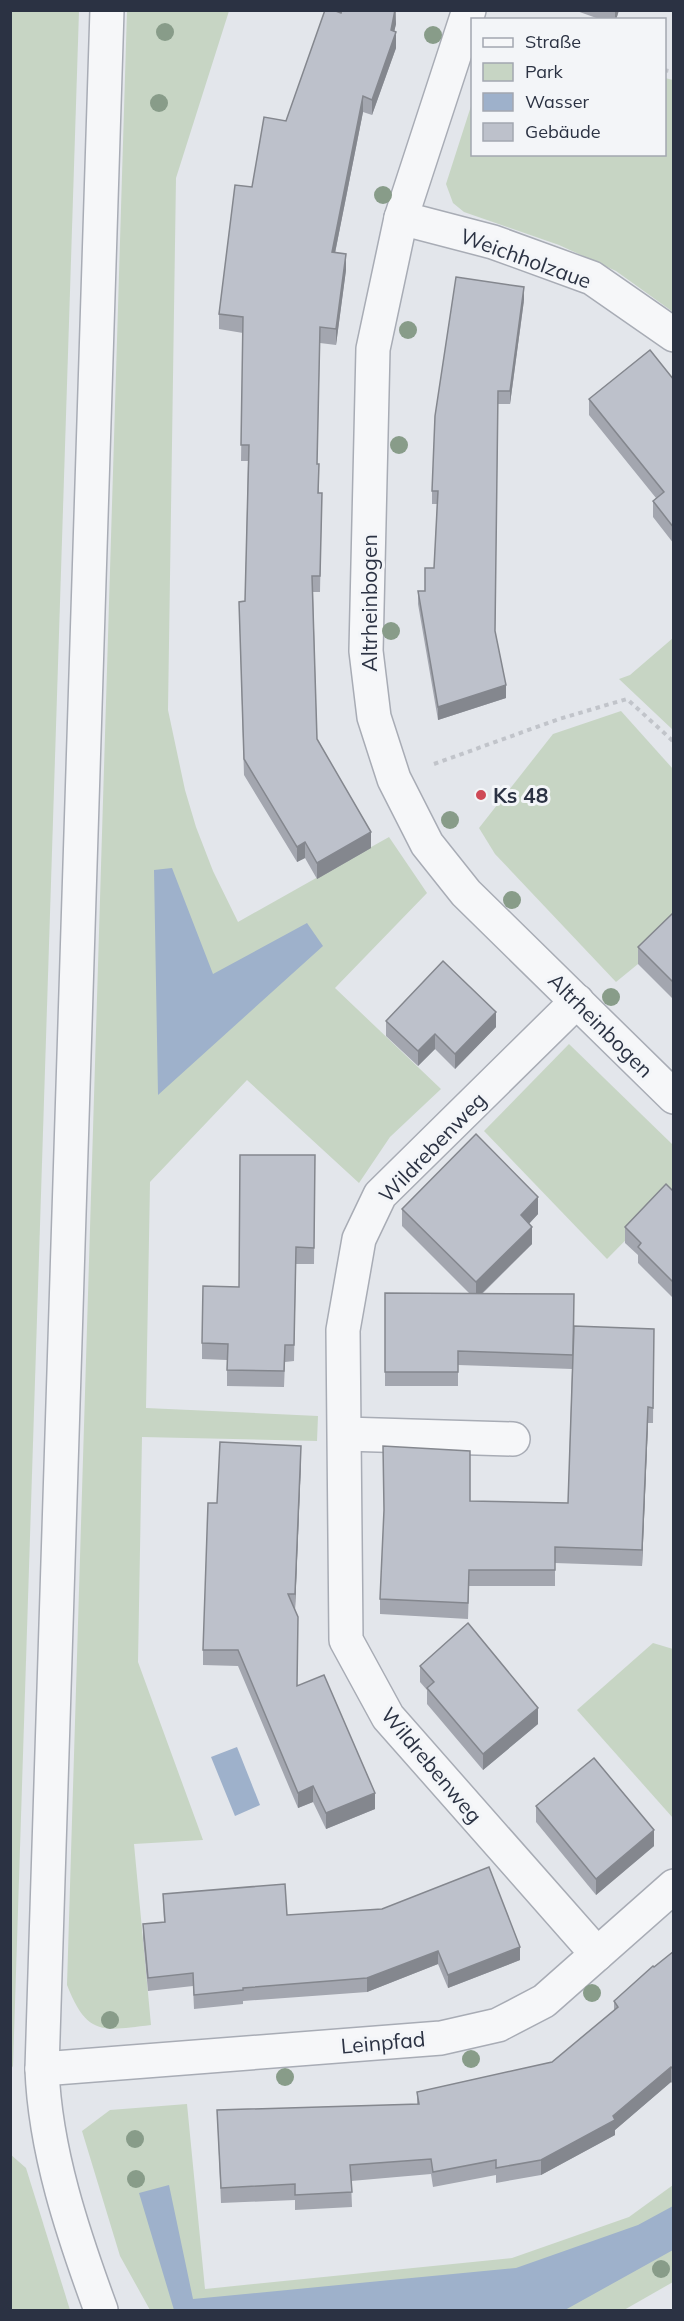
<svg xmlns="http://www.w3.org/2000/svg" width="684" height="2321" viewBox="0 0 684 2321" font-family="Mulish,sans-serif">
<rect width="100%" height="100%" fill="#e3e6eb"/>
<g fill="#c7d5c4">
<polygon points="79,11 13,2066 11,2069 10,11"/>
<path d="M127,11H229L176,178L168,710L185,790L196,827L213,871L238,922L389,837L427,893L335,988L441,1089L390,1137L359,1183L247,1080L150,1182L146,1408L318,1416L317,1441L142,1437L138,1662L203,1840L134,1844L151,2025C102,2031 87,2036 67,1985Z"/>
<polygon points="665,78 673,80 673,312 616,271 559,245 464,212 453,203 446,184 472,103 472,154 664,154"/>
<polygon points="673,638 673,730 619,679 630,675"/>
<polygon points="621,711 673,769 673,926 638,964 616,982 495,854 479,828 553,734"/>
<polygon points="569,1044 673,1145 673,1192 607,1259 484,1131"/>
<polygon points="653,1643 673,1649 673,1818 577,1710"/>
<polygon points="187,2104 205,2289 512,2258 629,2217 673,2185 673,2282 624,2310 150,2310 120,2256 82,2131 110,2110"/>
<polygon points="10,2154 26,2168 70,2310 11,2310"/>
</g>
<g fill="#9eb1cb">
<polygon points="172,868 213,974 307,923 323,946 158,1095 154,870"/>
<polygon points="237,1747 260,1805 235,1816 211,1757"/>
<polygon points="169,2185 193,2299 516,2268 638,2225 673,2206 673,2250 565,2310 174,2310 139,2193"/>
</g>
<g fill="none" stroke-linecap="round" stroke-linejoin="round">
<g stroke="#a8acb5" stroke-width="36">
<g id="street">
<polyline points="469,10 401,218 373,349 366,651 374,717 394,779 427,844 466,893 674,1097"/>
<polyline points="401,218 493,242 592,278 674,335"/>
<polyline points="577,1001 380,1195 359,1239 343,1330 346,1640 388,1717 597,1954"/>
<polyline points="345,1434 513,1439"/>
<polyline points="42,2069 441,2038 498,2025 544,2001 674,1886"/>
<path d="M101,2310C73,2234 45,2151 42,2069L107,10"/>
</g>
</g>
<g stroke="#c1c4ca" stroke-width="4" stroke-dasharray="4.5 4.5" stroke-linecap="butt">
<polyline points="664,70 674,72"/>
<polyline points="434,764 559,719 627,699 674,742"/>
</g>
<use href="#street" stroke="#f6f7f9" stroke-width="33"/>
</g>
<g fill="#889c89">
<circle cx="165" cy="32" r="9"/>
<circle cx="433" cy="35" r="9"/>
<circle cx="159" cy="103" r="9"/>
<circle cx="383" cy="195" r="9"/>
<circle cx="408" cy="330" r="9"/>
<circle cx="399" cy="445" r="9"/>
<circle cx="391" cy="631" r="9"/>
<circle cx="450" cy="820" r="9"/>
<circle cx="512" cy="900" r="9"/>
<circle cx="611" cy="997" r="9"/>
<circle cx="592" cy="1993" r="9"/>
<circle cx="110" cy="2020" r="9"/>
<circle cx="471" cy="2059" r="9"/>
<circle cx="285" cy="2077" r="9"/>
<circle cx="135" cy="2139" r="9"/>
<circle cx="136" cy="2179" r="9"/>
<circle cx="661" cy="2269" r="9"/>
</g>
<g fill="#a3a6af">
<polygon points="396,10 396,24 394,31 396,48 372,115 363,112 335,253 346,270 336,345 320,343 317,464 319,493 322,493 320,592 313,592 317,739 371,848 317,879 305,858 297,862 244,775 239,602 245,601 248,461 241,461 243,333 219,329 219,314 252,187 286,121 341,13"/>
<polygon points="574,10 619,10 616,20 602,20"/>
<polygon points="524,300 510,404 498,404 495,632 506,698 438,720 418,604 418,591 425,591 434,568 437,504 432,504 432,491"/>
<polygon points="674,380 674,544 653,517 653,501 656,498 589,415 589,399"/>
<polygon points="674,912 674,1000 638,964 638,947"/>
<polygon points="386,1021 496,1027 455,1069 435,1049 418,1066 386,1036"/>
<polygon points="315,1155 314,1264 296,1264 294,1361 285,1362 284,1387 227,1386 227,1360 202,1359 202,1343 239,1287"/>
<polygon points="674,1192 674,1299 638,1263 638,1255 625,1243 625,1227"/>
<polygon points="402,1209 538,1214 529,1224 532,1244 482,1294 574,1326 654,1329 653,1423 648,1423 642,1566 555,1563 555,1586 469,1586 468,1619 380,1614 380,1599 470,1501 568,1503 572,1369 458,1365 458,1386 385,1386 385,1293 470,1294 402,1226"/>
<polygon points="301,1461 295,1610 297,1686 375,1809 326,1829 313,1802 298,1808 238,1666 203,1665 203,1650 217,1503"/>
<polygon points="420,1666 538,1724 483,1770 427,1704 427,1690 420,1682"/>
<polygon points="536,1806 654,1846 596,1895 536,1822"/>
<polygon points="163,1894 287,1915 520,1960 448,1988 438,1964 367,1992 243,2001 243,2004 194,2009 193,1986 148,1991 143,1938 143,1924 164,1922"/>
<polygon points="674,1951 674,2085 671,2082 615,2130 615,2135 541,2175 496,2183 496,2175 433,2187 431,2174 351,2181 352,2207 295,2210 295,2200 221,2203 217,2110 417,2104 417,2092 552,2062 614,2011 614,2001"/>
</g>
<g fill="#84878e">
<polygon points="395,10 396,24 391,46 391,30"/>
<polygon points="615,10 619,10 616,20 615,20"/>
<polygon points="396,32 396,48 372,115 372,100"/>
<polygon points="363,96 363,112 332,268 332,252"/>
<polygon points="346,254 346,270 336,345 336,329"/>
<polygon points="524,287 524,300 510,404 510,391"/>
<polygon points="506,685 506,698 438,720 438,707"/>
<polygon points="371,832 371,848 317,879 317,863"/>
<polygon points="305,842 305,858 297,862 297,847"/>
<polygon points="496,1012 496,1027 455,1069 455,1054"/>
<polygon points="435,1034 435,1049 418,1066 418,1051"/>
<polygon points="538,1197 538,1214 521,1232 521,1215"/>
<polygon points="532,1227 532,1244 476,1299 476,1282"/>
<polygon points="648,1407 648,1423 642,1566 642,1550"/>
<polygon points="301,1446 301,1461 295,1610 295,1594"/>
<polygon points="538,1708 538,1724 483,1770 483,1754"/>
<polygon points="313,1786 313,1802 298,1808 298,1793"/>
<polygon points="375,1793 375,1809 326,1829 326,1813"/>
<polygon points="654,1830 654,1846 596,1895 596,1879"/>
<polygon points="520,1947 520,1960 448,1988 448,1975"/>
<polygon points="438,1951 438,1964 367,1992 367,1978"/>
<polygon points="671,2067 671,2082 615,2130 615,2135 541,2175 541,2160 613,2116"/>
</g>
<g fill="#bdc1cb" stroke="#84878e" stroke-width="1.5">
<polygon points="325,10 333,10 341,13 342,10 395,10 391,30 396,32 372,100 363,96 332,252 346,254 336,329 320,327 317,464 319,464 318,493 322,493 320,576 312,576 317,739 371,832 317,863 305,842 297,847 244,759 239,602 245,601 249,445 241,445 243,317 219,314 235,185 252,187 264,117 286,121"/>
<polygon points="456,277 524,287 510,391 498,391 495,631 506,685 438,707 418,591 425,591 425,568 434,568 438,491 432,491 435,416"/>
<polygon points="650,350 674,380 674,528 653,501 664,492 589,399"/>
<polygon points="674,912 674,983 638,947"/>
<polygon points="443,961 496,1012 455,1054 435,1034 418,1051 386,1021"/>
<polygon points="476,1134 538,1197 521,1215 532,1227 476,1282 402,1209"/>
<polygon points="240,1155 315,1155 314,1248 296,1247 294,1345 285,1345 284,1371 227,1370 228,1344 202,1343 203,1286 239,1287"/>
<polygon points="666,1184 674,1192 674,1283 638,1247 641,1243 625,1227"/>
<polygon points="385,1293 574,1294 573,1355 458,1351 458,1372 385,1372"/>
<polygon points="574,1326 654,1329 653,1408 648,1407 642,1550 555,1547 555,1570 469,1570 468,1603 380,1599 384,1510 383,1446 470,1451 470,1501 568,1503"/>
<polygon points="220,1442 301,1446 295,1594 288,1594 298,1617 297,1686 324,1675 375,1793 326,1813 313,1786 298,1793 238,1650 203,1650 208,1503 217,1503"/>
<polygon points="468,1623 538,1708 483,1754 427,1688 434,1682 420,1666"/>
<polygon points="594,1758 654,1830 596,1879 536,1806"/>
<polygon points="489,1867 520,1947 448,1975 438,1951 367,1978 243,1988 243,1990 194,1995 193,1973 148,1978 143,1924 165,1922 163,1894 285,1884 287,1915 382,1909"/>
<polygon points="674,1951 674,2070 671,2067 613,2116 615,2120 541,2160 496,2168 496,2160 433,2172 431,2159 350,2165 352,2192 295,2195 295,2184 221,2188 217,2110 419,2104 417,2092 552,2062 618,2007 614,2001 653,1966 654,1967"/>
</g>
<circle fill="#cf4956" stroke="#f3f5f8" stroke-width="2" cx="481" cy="795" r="6"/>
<g text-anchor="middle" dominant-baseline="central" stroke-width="6" stroke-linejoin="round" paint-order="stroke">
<g font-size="21" fill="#2b3243" stroke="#f3f5f8">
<text transform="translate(526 258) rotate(20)">Weichholzaue</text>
<text transform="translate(369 603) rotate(-90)">Altrheinbogen</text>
<text transform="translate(601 1025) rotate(45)">Altrheinbogen</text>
<text transform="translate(432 1147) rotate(-46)">Wildrebenweg</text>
<text transform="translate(432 1765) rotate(50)">Wildrebenweg</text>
<text transform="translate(383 2042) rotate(-5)">Leinpfad</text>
</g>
<g font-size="21" font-weight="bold" fill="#2b3243" stroke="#f3f5f8" text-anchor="start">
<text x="493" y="795">Ks 48</text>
</g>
</g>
<rect width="684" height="2321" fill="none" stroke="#2b3243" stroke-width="24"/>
<rect x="471" y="18" width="195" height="138" fill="#f3f5f8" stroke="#a3a7b0" stroke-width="1.5"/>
<rect x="483" y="38" width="30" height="9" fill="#f6f7f9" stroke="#a3a7b0" stroke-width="1.5"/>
<text x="525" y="48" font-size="18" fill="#2b3243">Straße</text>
<rect x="483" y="63" width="30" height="18" fill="#c7d5c4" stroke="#a3a7b0" stroke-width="1.5"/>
<text x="525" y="78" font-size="18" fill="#2b3243">Park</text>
<rect x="483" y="93" width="30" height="18" fill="#9eb1cb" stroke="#a3a7b0" stroke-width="1.5"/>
<text x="525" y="108" font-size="18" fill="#2b3243">Wasser</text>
<rect x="483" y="123" width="30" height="18" fill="#bdc1cb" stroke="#a3a7b0" stroke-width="1.5"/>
<text x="525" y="138" font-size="18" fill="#2b3243">Gebäude</text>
</svg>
